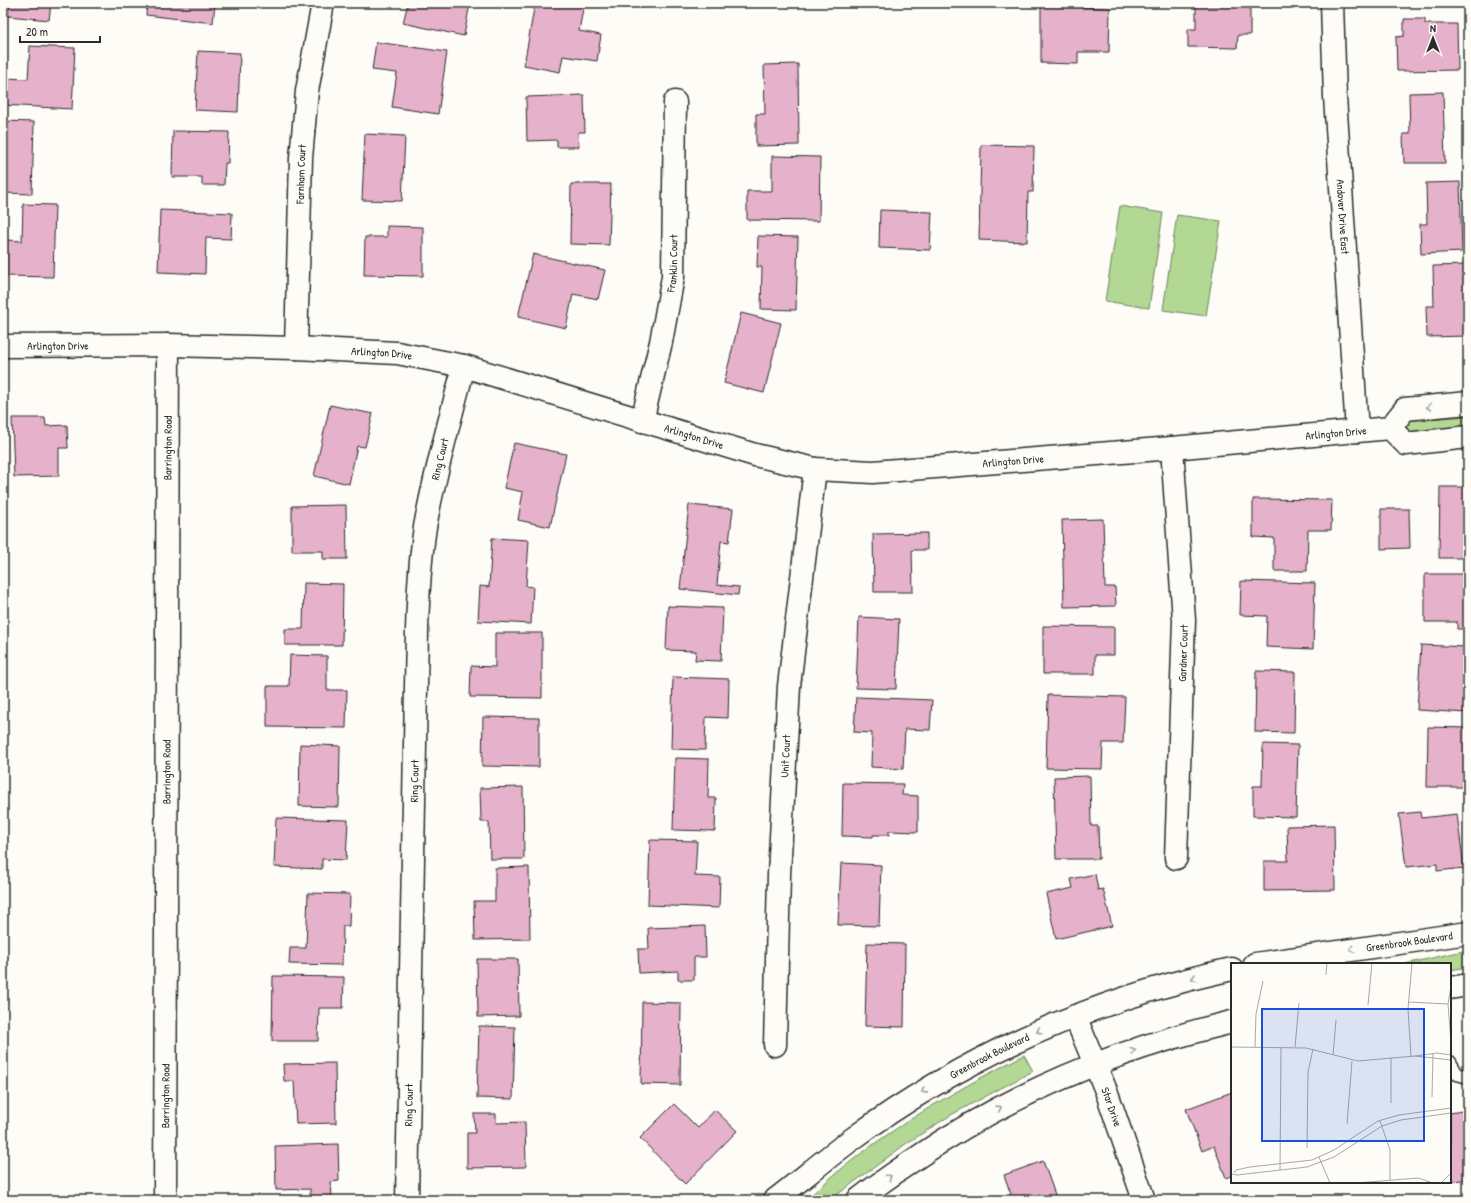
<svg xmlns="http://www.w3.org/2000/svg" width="1471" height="1203" viewBox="0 0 1471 1203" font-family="'Patrick Hand',sans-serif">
<rect width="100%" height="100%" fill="#fdfcf7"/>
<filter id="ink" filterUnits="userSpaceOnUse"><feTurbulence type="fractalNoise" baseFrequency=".025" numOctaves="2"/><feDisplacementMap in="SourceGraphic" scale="8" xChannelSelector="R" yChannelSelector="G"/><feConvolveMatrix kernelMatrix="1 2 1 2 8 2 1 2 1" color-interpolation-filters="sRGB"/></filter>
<g filter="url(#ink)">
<g fill="#b2d894" stroke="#6e8260">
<polygon points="1120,206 1163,213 1149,308 1105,301"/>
<polygon points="1177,215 1221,221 1206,316 1163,310"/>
<polygon points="1468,416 1468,428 1403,434 1402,421"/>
<polygon points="1468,950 1468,967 1450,970 1450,964 1405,964"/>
<path d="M1024,1055L1033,1071L951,1115L907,1143L830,1200H806C870,1139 947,1095 1024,1055Z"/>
</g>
<g fill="#e6b1cb" stroke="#2b2b2b">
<polygon points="9,3 51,3 49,20 8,16"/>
<polygon points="147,3 215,3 213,23 146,15"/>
<polygon points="408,3 470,3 464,36 403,23"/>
<polygon points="535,3 584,3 579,31 601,35 597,61 563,56 560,72 524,65"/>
<polygon points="1041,3 1076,3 1076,7 1110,8 1109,52 1078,52 1078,64 1041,63"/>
<polygon points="1196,5 1250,6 1250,35 1238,35 1237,48 1188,47 1188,29 1196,29"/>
<polygon points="1404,19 1425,19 1425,24 1457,24 1458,70 1397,71 1396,37 1404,36"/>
<polygon points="376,42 447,52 438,114 392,107 397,73 372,70"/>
<polygon points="30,46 75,48 72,109 3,105 3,78 28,79"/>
<polygon points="198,51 240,53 238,112 195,110"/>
<polygon points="798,64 799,145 756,146 756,114 765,114 764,65"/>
<polygon points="1443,92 1445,163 1404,163 1403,134 1410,134 1409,93"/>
<polygon points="584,95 585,132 578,132 579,147 557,147 557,140 527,141 526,97"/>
<polygon points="3,121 34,122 32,194 3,193"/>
<polygon points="173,131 229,132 228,163 225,163 224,185 202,185 202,177 172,177"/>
<polygon points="365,134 405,136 402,201 362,200"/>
<polygon points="981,145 1034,146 1033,192 1028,192 1027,242 979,240"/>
<polygon points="772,156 820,157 819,221 747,220 747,191 772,191"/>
<polygon points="1460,182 1462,252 1421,254 1420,224 1427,224 1426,183"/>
<polygon points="571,184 611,184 609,245 570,244"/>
<polygon points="23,204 55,205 53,277 6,276 7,240 22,241"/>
<polygon points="160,210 232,213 231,239 206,238 205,274 158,272"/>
<polygon points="880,210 932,212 930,250 879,248"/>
<polygon points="387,226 423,227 423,276 364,275 365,237 387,237"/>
<polygon points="758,236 798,237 796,310 761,309 762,267 757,267"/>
<polygon points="533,254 605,270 598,299 573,294 566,328 518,317"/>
<polygon points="1467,265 1468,336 1427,337 1426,306 1434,306 1433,266"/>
<polygon points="741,313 781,323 764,393 724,383"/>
<polygon points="330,405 373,414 365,447 357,446 349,484 314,476"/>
<polygon points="12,418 45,418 46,426 67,425 68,448 59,448 59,476 14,477"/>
<polygon points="514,443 566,454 550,527 518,520 523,492 504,488"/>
<polygon points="1440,487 1468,487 1468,558 1439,558"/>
<polygon points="1253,499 1332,500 1331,530 1308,530 1307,571 1274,571 1274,538 1253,537"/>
<polygon points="346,505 347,559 323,559 323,551 292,551 292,506"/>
<polygon points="689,505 733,509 729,542 721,541 717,585 739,587 738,595 680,589"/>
<polygon points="1381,509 1409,509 1410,548 1381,549"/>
<polygon points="1103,519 1105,587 1115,587 1116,606 1064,607 1062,520"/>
<polygon points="927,533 927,550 912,550 913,592 874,592 873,534"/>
<polygon points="492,538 529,540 526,586 533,587 531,624 478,621 480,586 489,587"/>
<polygon points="1425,574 1468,574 1468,629 1457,629 1457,622 1425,622"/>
<polygon points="1241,581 1315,583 1313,649 1266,647 1267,616 1240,615"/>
<polygon points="304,583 343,584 342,645 285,645 285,629 303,629"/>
<polygon points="668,606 723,608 721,661 695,660 696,651 666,650"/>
<polygon points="859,617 899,619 896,689 856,688"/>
<polygon points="1043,626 1114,627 1114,655 1095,655 1095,674 1043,674"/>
<polygon points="495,633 542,633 542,698 470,697 471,666 495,667"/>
<polygon points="1421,645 1468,647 1466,682 1468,683 1468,713 1417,710"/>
<polygon points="290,655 327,656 327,690 347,690 346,728 267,727 267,686 289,686"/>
<polygon points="1256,671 1295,672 1294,733 1255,732"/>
<polygon points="673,677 729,679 728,718 706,717 705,750 671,749"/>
<polygon points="1048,695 1125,697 1123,743 1103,743 1102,769 1046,768"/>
<polygon points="856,697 932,700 930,730 905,729 903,769 871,767 872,733 854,732"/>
<polygon points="483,717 539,718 539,767 482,766"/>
<polygon points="1428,727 1467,728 1466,787 1427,787"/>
<polygon points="300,744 340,746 339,807 299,806"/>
<polygon points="1263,744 1298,745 1296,817 1253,816 1253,786 1262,786"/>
<polygon points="675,758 709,759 708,798 716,798 715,831 673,830"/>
<polygon points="1090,776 1091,826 1098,826 1099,859 1056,859 1054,777"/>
<polygon points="843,783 903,784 902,795 918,796 918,832 889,831 889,835 873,835 873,837 842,836"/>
<polygon points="523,787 524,859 490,859 489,822 481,822 480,788"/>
<polygon points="1420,812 1421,818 1457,814 1464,868 1437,871 1437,864 1406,867 1399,814"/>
<polygon points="276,818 348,820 346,860 322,859 322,869 274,867"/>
<polygon points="1334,825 1335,890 1264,891 1264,861 1288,861 1287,826"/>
<polygon points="650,840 697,841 695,876 720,877 719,908 648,905"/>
<polygon points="841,863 881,865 879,926 838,925"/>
<polygon points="529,867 530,939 475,940 474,901 495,901 495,868"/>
<polygon points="1095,874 1098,890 1103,889 1112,926 1056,939 1046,894 1073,888 1071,879"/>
<polygon points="308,893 350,894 349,926 343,926 342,965 289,964 290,948 306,948"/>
<polygon points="705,926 706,957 694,957 694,980 678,980 678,971 639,973 638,949 649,949 648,928"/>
<polygon points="867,943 905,944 904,1027 865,1026"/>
<polygon points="477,959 518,959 519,1016 478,1017"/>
<polygon points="273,976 344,977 343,1008 319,1008 318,1041 272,1041"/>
<polygon points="642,1002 681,1003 680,1085 641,1084"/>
<polygon points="479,1026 515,1027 513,1099 477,1098"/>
<polygon points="335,1063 336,1123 296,1124 294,1081 284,1081 283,1064"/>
<polygon points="1232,1092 1232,1176 1226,1178 1214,1146 1202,1151 1186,1109"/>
<polygon points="674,1104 698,1128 715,1110 737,1131 685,1184 640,1138"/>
<polygon points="1468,1110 1468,1179 1450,1182 1450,1113"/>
<polygon points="474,1114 496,1114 496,1123 525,1122 526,1167 467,1168 467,1133 475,1133"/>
<polygon points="338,1144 339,1181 331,1182 332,1197 310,1198 310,1189 276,1190 275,1146"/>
<polygon points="1043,1161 1057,1200 1013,1200 1004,1175"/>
</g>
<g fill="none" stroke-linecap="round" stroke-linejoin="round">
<g stroke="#2b2b2b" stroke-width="15">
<polyline id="lane" points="1450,1062 1457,1074 1468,1077"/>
</g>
<g stroke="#2b2b2b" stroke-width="25">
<g id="street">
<path id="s1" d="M1332,3L1335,97L1357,431"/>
<path id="s2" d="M3,346L168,345L296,348L397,353L464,366L755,455L815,469L873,472L1172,448L1390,428L1405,409L1468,403"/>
<path id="s3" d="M296,348L301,158L307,91L323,3"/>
<path id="s4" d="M642,421L661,342L673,277L675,102"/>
<polyline points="1390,428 1406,444 1468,437"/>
<polyline points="1172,448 1184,620 1176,858"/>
<path id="s5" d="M1075,1016L1107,1093L1144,1200"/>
<path id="s6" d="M775,1045L779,875L789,686L815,469"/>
<path id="s7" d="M165,1200L168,345"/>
<path id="s8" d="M407,1200L417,630C418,595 420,561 425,527C435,472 450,419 464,366"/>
</g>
</g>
<g stroke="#2b2b2b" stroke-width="25">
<g id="secondary">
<path id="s9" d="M1255,964L1468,933"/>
<polyline points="1450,988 1468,985"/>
<path id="s10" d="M775,1200C801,1180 825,1159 851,1140C965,1056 1095,999 1232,969"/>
<path d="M858,1200C875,1186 893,1174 912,1161C1009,1094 1118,1049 1232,1022"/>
</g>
</g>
<use href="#lane" stroke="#fdfcf7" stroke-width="12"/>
<use href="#street" stroke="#fdfcf7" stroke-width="22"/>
<use href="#secondary" stroke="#fdfcf7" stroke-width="22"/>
</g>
<defs><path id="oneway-chevron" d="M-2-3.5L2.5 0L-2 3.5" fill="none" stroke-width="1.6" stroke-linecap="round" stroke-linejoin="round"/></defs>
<g stroke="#9e9e9b">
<use href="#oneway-chevron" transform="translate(1429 407) rotate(175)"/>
<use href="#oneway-chevron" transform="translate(1352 949) rotate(172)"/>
<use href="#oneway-chevron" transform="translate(1194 978) rotate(165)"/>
<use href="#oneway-chevron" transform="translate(1039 1031) rotate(156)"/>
<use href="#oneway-chevron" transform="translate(1133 1051) rotate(-19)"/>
<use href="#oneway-chevron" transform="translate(924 1091) rotate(148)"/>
<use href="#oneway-chevron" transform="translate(999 1108) rotate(-28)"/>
<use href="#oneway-chevron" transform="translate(889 1177) rotate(-35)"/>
</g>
</g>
<g text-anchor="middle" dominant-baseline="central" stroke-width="3" stroke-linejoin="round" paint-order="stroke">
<g font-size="11" fill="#2b2b2b" stroke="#fdfcf7">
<text stroke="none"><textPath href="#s3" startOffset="174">Farnham Court</textPath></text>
<text stroke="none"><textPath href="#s1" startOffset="214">Andover Drive East</textPath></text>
<text stroke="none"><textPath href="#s4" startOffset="161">Franklin Court</textPath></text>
<text stroke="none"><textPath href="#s2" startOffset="55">Arlington Drive</textPath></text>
<text stroke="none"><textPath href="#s2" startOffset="379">Arlington Drive</textPath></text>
<text stroke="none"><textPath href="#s2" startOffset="1351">Arlington Drive</textPath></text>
<text stroke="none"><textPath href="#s2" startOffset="703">Arlington Drive</textPath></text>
<text stroke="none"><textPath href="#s7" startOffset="752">Barrington Road</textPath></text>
<text stroke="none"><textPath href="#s8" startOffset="743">Ring Court</textPath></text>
<text stroke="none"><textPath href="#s2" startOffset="1027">Arlington Drive</textPath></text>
<text transform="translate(1183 653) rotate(-88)">Gardner Court</text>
<text stroke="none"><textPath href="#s6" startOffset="289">Unit Court</textPath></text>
<text stroke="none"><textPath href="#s7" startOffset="428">Barrington Road</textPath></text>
<text stroke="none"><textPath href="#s8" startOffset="419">Ring Court</textPath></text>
<text stroke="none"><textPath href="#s9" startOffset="156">Greenbrook Boulevard</textPath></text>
<text stroke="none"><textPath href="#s10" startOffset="259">Greenbrook Boulevard</textPath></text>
<text stroke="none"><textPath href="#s7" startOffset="104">Barrington Road</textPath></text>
<text stroke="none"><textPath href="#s8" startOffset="95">Ring Court</textPath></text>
<text stroke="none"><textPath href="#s5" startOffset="98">Star Drive</textPath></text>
</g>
</g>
<g transform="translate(1231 963)">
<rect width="220" height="220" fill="#fdfcf7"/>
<path fill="none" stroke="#a9a8a5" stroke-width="1" d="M95,12L96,0M177,39L217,41M137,42L141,0M220,80L217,41L220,23M0,84L75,85L127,98L184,93L220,97M24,84L25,51L32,18M64,84L68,40M102,92L105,57M180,93L177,46L181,0M184,93L206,90L220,92M160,95V140M201,134L202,90M149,158L159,187V217M116,161L121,98M76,185L77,109L82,86M88,194L99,220M49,207L50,84M3,210L5,207L19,204L81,197L103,187L147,158L168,152L220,145M0,211L6,212L76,204L103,194L151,163L170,157L220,150M125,220L187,215L202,220M210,220L219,211"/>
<path fill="#1d4ed8" fill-opacity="0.15" stroke="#1d4ed8" stroke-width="2" d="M31,46H193V178H31Z"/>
<rect width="220" height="220" fill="none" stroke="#2b2b2b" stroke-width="2"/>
</g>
<rect width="1471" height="1203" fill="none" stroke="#fdfcf7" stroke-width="16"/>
<rect x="8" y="8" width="1455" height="1187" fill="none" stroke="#2b2b2b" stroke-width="1.5" filter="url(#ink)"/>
<g transform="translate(1433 38)" stroke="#fdfcf7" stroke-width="3" paint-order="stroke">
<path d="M0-3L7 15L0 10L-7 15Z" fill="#2b2b2b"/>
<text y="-6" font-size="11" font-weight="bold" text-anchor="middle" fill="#2b2b2b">N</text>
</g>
<path d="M20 36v6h80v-6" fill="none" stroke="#2b2b2b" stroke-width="2"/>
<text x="26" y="36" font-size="12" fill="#2b2b2b" stroke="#fdfcf7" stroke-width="3" paint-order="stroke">20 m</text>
</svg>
